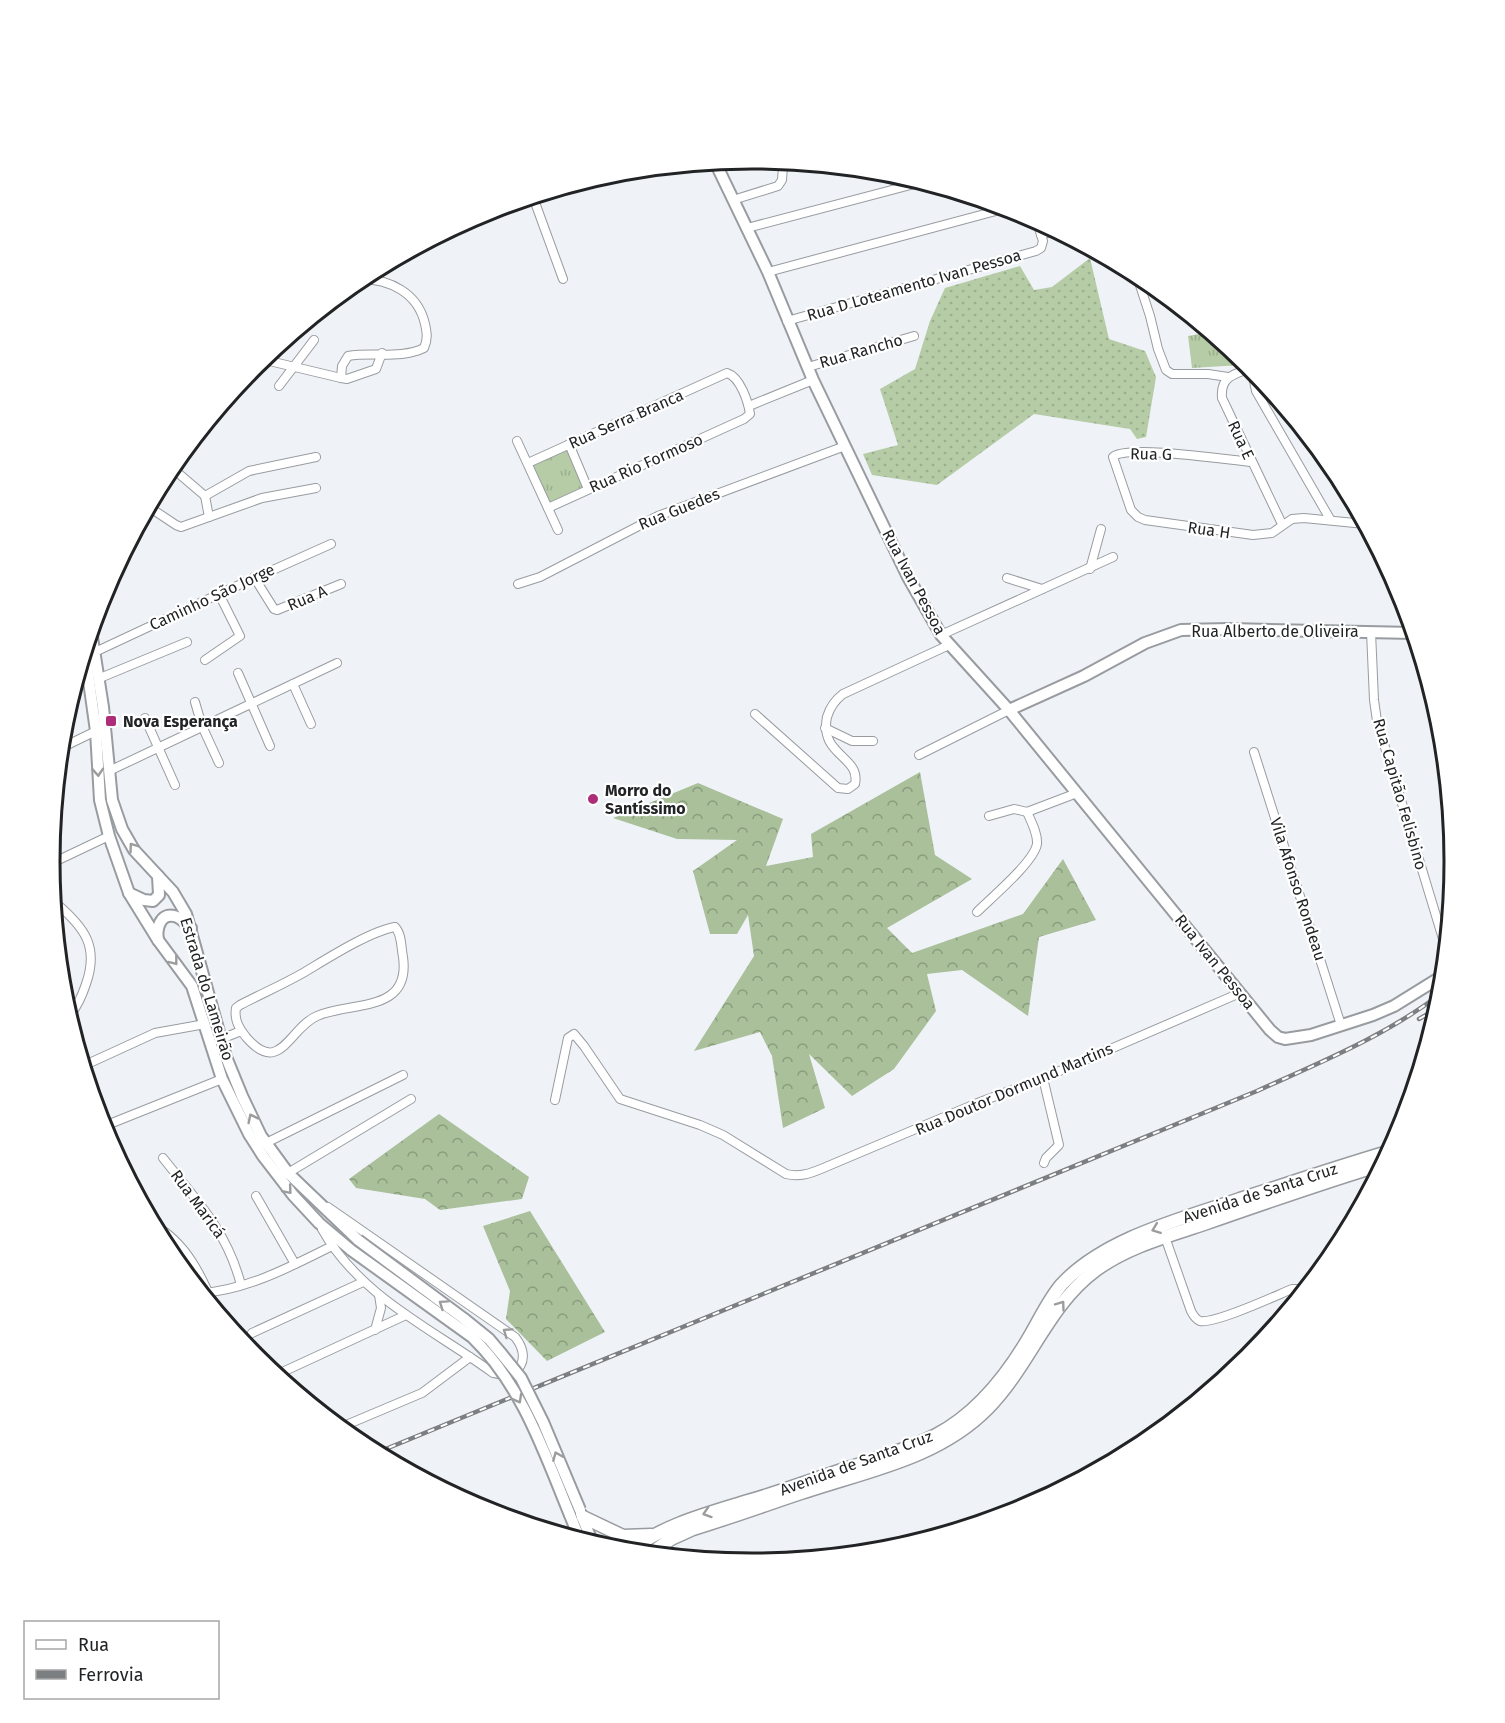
<svg xmlns="http://www.w3.org/2000/svg" width="1505" height="1723" viewBox="0 0 1505 1723" font-family="'Fira Sans',sans-serif">
<defs>
<pattern id="grass-dots" width="8" height="8" patternUnits="userSpaceOnUse" patternTransform="scale(1.5)"><rect width="8" height="8" fill="#b5cca6"/><path d="M2 2h.1M6 6h.1" fill="none" stroke="#9baf8f" stroke-width="1.8" stroke-linecap="round"/></pattern>
<pattern id="forest-crowns" width="20" height="18" patternUnits="userSpaceOnUse" patternTransform="scale(1.5)"><rect width="20" height="18" fill="#a9c09a"/><path d="M2 6a3 3 0 1 1 6 0M12 15a3 3 0 1 1 6 0" fill="none" stroke="#899c7d"/></pattern>
<pattern id="park-tufts" width="24" height="20" patternUnits="userSpaceOnUse" patternTransform="scale(1.5)"><rect width="24" height="20" fill="#b5cca6"/><path d="M3 7l-1-3M5 7V3M7 7l1-3M15 17l-1-3M17 17v-4M19 17l1-3" fill="none" stroke="#9baf8f"/></pattern>
</defs>
<rect width="100%" height="100%" fill="#eff3f8"/>
<polygon fill="url(#grass-dots)" points="1090,258 1109,339 1145,351 1156,377 1146,437 1137,439 1130,429 1034,414 937,485 872,475 863,454 898,445 880,389 915,369 930,321 945,288 1020,266 1034,290 1052,287"/>
<g fill="url(#forest-crowns)">
<polygon points="920,772 935,855 972,879 887,928 912,953 1023,914 1063,859 1096,920 1039,937 1028,1016 962,970 927,974 936,1011 894,1069 852,1096 809,1054 825,1108 783,1128 772,1056 760,1032 694,1051 754,956 748,915 737,934 710,934 693,871 737,840 677,839 613,818 698,783 783,819 766,866 813,857 811,834"/>
<polygon points="439,1114 529,1177 522,1199 440,1210 425,1199 356,1188 349,1179"/>
<polygon points="530,1211 605,1332 547,1361 506,1319 510,1291 483,1226"/>
</g>
<g fill="url(#park-tufts)">
<polygon points="1210,332 1241,357 1241,365 1192,368 1188,336"/>
<polygon points="569,444 588,489 548,508 528,463"/>
</g>
<g fill="none" stroke-linecap="round" stroke-linejoin="round">
<g stroke="#989ca0" stroke-width="10">
<g id="street">
<polyline points="533,197 563,279"/>
<polyline points="733,200 778,186 782,180 783,166 788,162"/>
<polyline points="747,228 922,182"/>
<polyline points="1041,235 1056,230"/>
<polyline points="768,272 1007,208"/>
<polyline points="1136,273 1150,316 1158,349 1166,370 1172,374 1208,374 1228,377"/>
<path d="M360,279C390,279 418,293 425,324C427,333 428,339 424,348C402,359 372,352 348,356L342,366L341,378L347,379L376,369L382,353"/>
<polyline points="787,321 1036,251 1041,248 1043,241 1036,219"/>
<polyline points="261,359 341,378"/>
<polyline points="1251,366 1256,391 1330,519"/>
<polyline points="808,367 914,336"/>
<path d="M1251,368C1234,374 1220,377 1222,398L1282,524"/>
<polyline points="279,386 314,340"/>
<polyline points="749,406 813,380"/>
<polyline points="517,441 558,530"/>
<polyline points="569,444 588,489"/>
<path d="M1251,462C1229,460 1125,444 1113,457L1131,510L1138,517L1145,520L1253,535L1272,533L1292,519L1304,518L1365,524"/>
<path d="M528,463L727,373C740,377 748,401 750,414L744,419L548,508"/>
<polyline points="171,467 205,496 209,517"/>
<polyline points="205,496 249,471 316,457"/>
<polyline points="149,507 176,525 181,527 262,498 316,488"/>
<polyline points="1090,569 1101,529"/>
<polyline points="254,577 274,609 277,610 341,584"/>
<polyline points="1007,578 1042,589"/>
<polyline points="518,584 540,577 658,516 845,446"/>
<polyline points="1371,632 1374,700 1377,721 1447,952"/>
<polyline points="941,635 1113,557"/>
<polyline points="95,652 219,594 331,544"/>
<polyline points="205,660 240,636 219,594"/>
<polyline points="238,673 270,746"/>
<polyline points="78,676 88,672"/>
<polyline points="100,678 187,642"/>
<polyline points="293,684 311,724"/>
<polyline points="195,702 202,726 219,763"/>
<path d="M755,714L838,788L848,789L855,784C861,756 819,756 827,717C830,707 835,700 843,694L949,645"/>
<polyline points="145,718 175,785"/>
<polyline points="825,728 852,741 873,741"/>
<polyline points="61,748 96,731"/>
<polyline points="1254,752 1341,1025"/>
<polyline points="919,755 1009,710"/>
<polyline points="109,771 337,663"/>
<polyline points="989,816 1014,809 1027,812 1077,793"/>
<polyline points="50,864 109,836"/>
<path d="M57,904C85,928 99,947 86,984C82,996 77,1007 69,1017"/>
<path d="M977,912C991,898 1034,862 1037,844C1038,834 1031,821 1027,812"/>
<path d="M395,927C402,934 401,948 403,957C411,1014 350,1001 317,1016C289,1028 280,1077 246,1037C239,1028 234,1020 236,1008L240,1005C261,994 282,985 303,973C325,960 370,931 395,927Z"/>
<polyline points="221,1039 241,1031"/>
<polyline points="83,1066 155,1033 205,1024"/>
<polyline points="1043,1078 1059,1145 1046,1158 1044,1163"/>
<path d="M555,1100L568,1038L574,1034L584,1046L620,1099L700,1125L723,1135L786,1174C799,1177 809,1174 821,1169L975,1104L1048,1076L1240,993"/>
<polyline points="102,1127 222,1079"/>
<polyline points="266,1143 403,1075"/>
<path d="M163,1158C197,1201 227,1231 241,1285"/>
<polyline points="288,1173 411,1099"/>
<polyline points="256,1196 295,1264"/>
<path d="M154,1225C187,1243 202,1277 216,1310"/>
<path d="M322,1229C360,1297 433,1329 493,1373C520,1380 532,1358 515,1337L328,1207"/>
<path d="M1165,1237L1191,1311C1193,1315 1195,1319 1200,1321C1215,1324 1275,1296 1292,1289H1300L1304,1293"/>
<path d="M202,1293C247,1290 292,1266 332,1246"/>
<polyline points="375,1330 381,1308 379,1295"/>
<polyline points="252,1333 363,1282"/>
<polyline points="276,1375 406,1315"/>
<polyline points="339,1428 422,1393 470,1357"/>
</g>
</g>
<g stroke="#989ca0" stroke-width="14">
<g id="secondary">
<polyline points="715,162 768,272 813,380 908,577 941,635 1009,710 1270,1030 1278,1037 1285,1039 1311,1035 1373,1015 1394,1006 1444,975"/>
<polyline points="91,631 103,707 112,800 122,829 134,850 173,892 186,914 226,1057 242,1096 261,1136 288,1173 358,1240"/>
<polyline points="85,653 96,731 100,800 109,836 129,893 158,940 192,986 222,1079 249,1134 263,1156 293,1195 319,1223 351,1250"/>
<polyline points="1009,710 1084,676 1145,643 1181,630 1229,629 1414,633"/>
<polyline points="129,893 144,900 153,901 159,895 158,876"/>
<path d="M158,940C156,929 160,913 174,916C181,917 186,924 191,928"/>
<polyline points="581,1514 593,1544"/>
<polyline points="570,1515 580,1540"/>
</g>
</g>
<g stroke="#989ca0" stroke-width="15">
<g id="primary">
<polyline points="583,1517 623,1536 651,1535"/>
<path d="M628,1552C663,1525 706,1514 748,1501C783,1491 817,1478 851,1467C880,1457 909,1449 936,1435C978,1413 1008,1374 1031,1334C1041,1317 1049,1299 1062,1284C1105,1238 1182,1219 1240,1199C1290,1183 1340,1166 1391,1151"/>
<path d="M650,1554L671,1539L693,1529C729,1518 765,1505 801,1493C866,1471 938,1459 988,1408C1030,1365 1048,1305 1096,1270C1127,1247 1168,1236 1204,1224C1264,1203 1324,1182 1384,1164"/>
</g>
</g>
<use href="#street" stroke="#fff" stroke-width="8"/>
<use href="#secondary" stroke="#fff" stroke-width="10"/>
<use href="#primary" stroke="#fff" stroke-width="12"/>
<g stroke="#7c7f82" stroke-width="4.5">
<g id="rail">
<polyline points="1419,1019 1440,1007"/>
<path d="M376,1453L1257,1091C1321,1062 1386,1036 1443,992"/>
</g>
</g>
<use href="#rail" stroke="#fff" stroke-width="2" stroke-dasharray="7" stroke-linecap="butt"/>
<g stroke="#989ca0" stroke-width="14" stroke-linecap="butt">
<g id="secondary-bridge">
<polyline points="358,1240 463,1318 489,1339 500,1352 521,1378 543,1422 580,1510"/>
<path d="M351,1250L472,1337C522,1385 544,1452 570,1515"/>
</g>
</g>
<use href="#secondary-bridge" stroke="#fff" stroke-width="10"/>
</g>
<defs><path id="oneway-chevron" d="M-2-3.5L2.5 0L-2 3.5" fill="none" stroke-width="1.6" stroke-linecap="round" stroke-linejoin="round" transform="scale(1.5)"/></defs>
<g stroke="#9c9c9d">
<use href="#oneway-chevron" transform="translate(98 772) rotate(86)"/>
<use href="#oneway-chevron" transform="translate(133 847) rotate(-126)"/>
<use href="#oneway-chevron" transform="translate(174 961) rotate(52)"/>
<use href="#oneway-chevron" transform="translate(252 1118) rotate(-116)"/>
<use href="#oneway-chevron" transform="translate(288 1190) rotate(50)"/>
<use href="#oneway-chevron" transform="translate(1156 1229) rotate(159)"/>
<use href="#oneway-chevron" transform="translate(443 1304) rotate(-145)"/>
<use href="#oneway-chevron" transform="translate(1061 1305) rotate(-54)"/>
<use href="#oneway-chevron" transform="translate(507 1332) rotate(-145)"/>
<use href="#oneway-chevron" transform="translate(518 1399) rotate(61)"/>
<use href="#oneway-chevron" transform="translate(557 1456) rotate(-113)"/>
<use href="#oneway-chevron" transform="translate(707 1513) rotate(162)"/>
</g>
<g fill="#ae2d79" stroke="#fff" stroke-width="2">
<rect x="105" y="715" width="12" height="12" rx="3"/>
<circle cx="593" cy="799" r="6"/>
</g>
<g text-anchor="middle" dominant-baseline="central" stroke-width="4.5" stroke-linejoin="round" paint-order="stroke">
<g font-size="16" fill="#222325" stroke="#fff">
<text transform="translate(914 285) rotate(-16)">Rua D Loteamento Ivan Pessoa</text>
<text transform="translate(861 351) rotate(-16)">Rua Rancho</text>
<text transform="translate(626 419) rotate(-24)">Rua Serra Branca</text>
<text transform="translate(1241 440) rotate(65)">Rua E</text>
<text transform="translate(1151 454) rotate(1)">Rua G</text>
<text transform="translate(646 463) rotate(-24)">Rua Rio Formoso</text>
<text transform="translate(679 509) rotate(-22)">Rua Guedes</text>
<text transform="translate(1209 530) rotate(8)">Rua H</text>
<text transform="translate(914 582) rotate(62)">Rua Ivan Pessoa</text>
<text transform="translate(212 597) rotate(-25)">Caminho São Jorge</text>
<text transform="translate(307 598) rotate(-23)">Rua A</text>
<text x="1275" y="631">Rua Alberto de Oliveira</text>
<text transform="translate(1400 794) rotate(74)">Rua Capitão Felisbino</text>
<text transform="translate(1298 889) rotate(72)">Vila Afonso Rondeau</text>
<text transform="translate(1215 962) rotate(51)">Rua Ivan Pessoa</text>
<text transform="translate(207 989) rotate(73)">Estrada do Lameirão</text>
<text transform="translate(1014 1089) rotate(-23)">Rua Doutor Dormund Martins</text>
<text transform="translate(1260 1193) rotate(-18)">Avenida de Santa Cruz</text>
<text transform="translate(198 1204) rotate(54)">Rua Maricá</text>
<text transform="translate(856 1463) rotate(-20)">Avenida de Santa Cruz</text>
</g>
<g font-size="16" font-weight="bold" fill="#222325" stroke="#fff" text-anchor="start">
<text x="123" y="721">Nova Esperança</text>
<text x="605" y="790">Morro do<tspan x="605" dy="18">Santíssimo</tspan></text>
</g>
</g>
<path d="M0 0H1505V1723H0ZM60 861a692 692 0 1 1 1384 0a692 692 0 1 1-1384 0Z" fill="#fff" fill-rule="evenodd"/>
<path fill="none" stroke="#222325" stroke-width="3" d="M60 861a692 692 0 1 1 1384 0a692 692 0 1 1-1384 0Z"/>
<rect x="24" y="1621" width="195" height="78" fill="#ffffff" stroke="#a7a7a8" stroke-width="1.5"/>
<rect x="36" y="1640" width="30" height="9" fill="#ffffff" stroke="#a7a7a8" stroke-width="1.5"/>
<text x="78" y="1651" font-size="18" fill="#222325">Rua</text>
<rect x="36" y="1670" width="30" height="9" fill="#7c7f82" stroke="#a7a7a8" stroke-width="1.5"/>
<text x="78" y="1681" font-size="18" fill="#222325">Ferrovia</text>
</svg>
